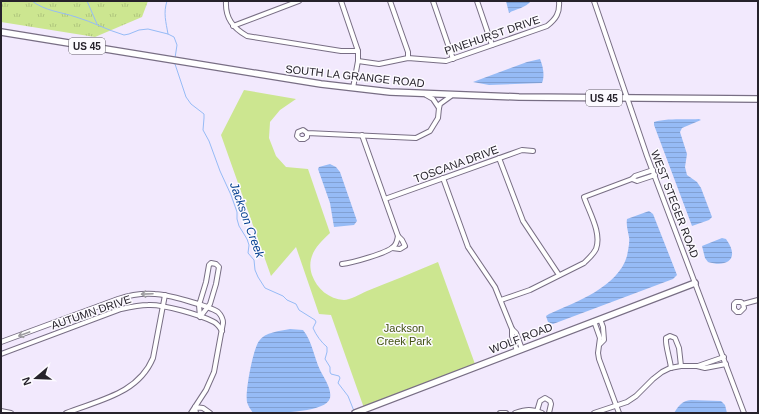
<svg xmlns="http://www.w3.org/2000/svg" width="759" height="414" viewBox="0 0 759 414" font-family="Helvetica,sans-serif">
<defs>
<pattern id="grass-tufts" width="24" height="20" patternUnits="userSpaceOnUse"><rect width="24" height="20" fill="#cce690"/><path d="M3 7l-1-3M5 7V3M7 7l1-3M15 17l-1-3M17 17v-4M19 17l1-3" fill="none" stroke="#afc57c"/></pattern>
<pattern id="water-rules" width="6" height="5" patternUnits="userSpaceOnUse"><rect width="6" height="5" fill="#96bbf6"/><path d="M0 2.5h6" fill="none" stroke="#81a0d3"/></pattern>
</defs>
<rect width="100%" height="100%" fill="#f2e9fd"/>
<polygon fill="url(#grass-tufts)" points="1,1 148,1 142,17 95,37 1,22"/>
<path fill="#cce690" d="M244,90L296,99L280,110L270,122L269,138L276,156L286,167L308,169L330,233C317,245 306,257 312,275C317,289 329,299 344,300C350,300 360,294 367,291C390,282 414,272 438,262L475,364L364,408L331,315L319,314L296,247L271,276L221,135Z"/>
<g fill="url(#water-rules)">
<path d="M506,1H531C526,8 515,9 509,13Z"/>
<path d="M540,59C543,66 545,76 542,83L489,85L473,82L527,62Z"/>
<path d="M699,119L701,120L682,128L680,132L687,154L685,167L687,175L697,182L701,188L712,217L709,220L692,226L654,125V122C667,118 685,120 699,119Z"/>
<polygon points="330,164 336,167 340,172 357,221 354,225 334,227 330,203 318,169 319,167"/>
<path d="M649,211L653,214L677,275L673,279L553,324L548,322L546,316L549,314C576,302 618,287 627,256C628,250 630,242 629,237C628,231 626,225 627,219Z"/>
<path d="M722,238L726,239C740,258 728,268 708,262L705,258L702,246Z"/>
<path d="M290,329L303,330C312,341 314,357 320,370C324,378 332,389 330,398C326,414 270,413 253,413C251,410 248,406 247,402C245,392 253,349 259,341C265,332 280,331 290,329Z"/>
<path d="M691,400L721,401L725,405L727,413H674C679,405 682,401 691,400Z"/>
</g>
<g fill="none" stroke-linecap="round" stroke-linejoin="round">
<g stroke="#96bbf6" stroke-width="1">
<path d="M32,1C45,11 61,12 76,17C93,22 107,30 124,35L129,34L139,30L148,29L168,34L174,37L177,45L175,58"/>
<polyline points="87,1 97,24"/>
<path d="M167,1C163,13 166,22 168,34"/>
<path d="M175,64L186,97L191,104L204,114V118L203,130L209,141L220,171L231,195L237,212V219L239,226L247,239L249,245L248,253L254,260L255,270L258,277L265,288L283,296L287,300L296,304L299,310L315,320L316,322L313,328C316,335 321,342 327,347V352L325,359L330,367V372L331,374L339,376L340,378L338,383L348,396L354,411"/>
</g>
<g stroke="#786e84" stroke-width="6">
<g id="minor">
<path d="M226,1C225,18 233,28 247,36L341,51H358"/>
<polyline points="341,1 358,51 358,61 353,88"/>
<polyline points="390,1 408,52 408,58"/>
<polyline points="433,1 453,59"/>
<polyline points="477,1 492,45"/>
<polyline points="594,1 647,156 744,413"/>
<polyline points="233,26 299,1"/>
<path d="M358,61L379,64L408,58L446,61L547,26C556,19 560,13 559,1"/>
<polyline points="426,95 433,99 439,108"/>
<polyline points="307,133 307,137 304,139 300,139 297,136 298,132 303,130 307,133 416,138 430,131 438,118 439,108 440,104 451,96"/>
<polyline points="499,158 523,221 559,275"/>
<polyline points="443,178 468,247 495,287 512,329 516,333 522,349"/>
<polyline points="632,179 637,181 655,175"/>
<polyline points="385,199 522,150 533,151"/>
<polyline points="392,248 400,249 405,246 402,240 398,236"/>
<polygon points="211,263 216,264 219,267 216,284 210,304 200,317 199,305 206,282 209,265"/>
<path d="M342,264C352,263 387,253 393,247C397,244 397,240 398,236L362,135"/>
<path d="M501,300L530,290L584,263C588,259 593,255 596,249C602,233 589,212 584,197L632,179L635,176L653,170"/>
<polyline points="743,304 744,308 740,312 737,312 734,309 734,304 736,302 741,302 743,304 758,300"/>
<polyline points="594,321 600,338 598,353 599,359 619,413"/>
<polyline points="512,329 512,336 517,351"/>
<path d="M1,342L118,299C130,295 142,293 155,294C166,294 209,306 218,312C221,315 223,318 223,323L214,372L206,390L191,413"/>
<polyline points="600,344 604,340 603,327 600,319"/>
<path d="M1,354L121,309C130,307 139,305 148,305C163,304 201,315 214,322C218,324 220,328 222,331"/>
<polyline points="698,366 724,357"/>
<path d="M671,368C670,359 665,345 666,338L670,336L675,338L679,348L681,366"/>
<polyline points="1,411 11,413"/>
<polyline points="537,411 540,401 545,398 550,401 551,404 549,413"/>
<path d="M66,413C99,400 138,394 153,358L165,295"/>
<polyline points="196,413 195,407 203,408 210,413"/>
<polyline points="500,413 506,413"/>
<path d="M515,413C527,409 531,409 542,413"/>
<polyline points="594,413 627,402 636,396 653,379 662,372 670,368 681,366 697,366 705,368 726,364"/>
</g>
</g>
<g stroke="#786e84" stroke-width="8">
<g id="major">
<polyline points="1,32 321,84 390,92 519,97 758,99"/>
<polyline points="355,413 695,283"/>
</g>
</g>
<use href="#minor" stroke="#fff" stroke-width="4"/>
<use href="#major" stroke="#fff" stroke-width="5.5"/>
</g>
<defs><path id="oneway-shaft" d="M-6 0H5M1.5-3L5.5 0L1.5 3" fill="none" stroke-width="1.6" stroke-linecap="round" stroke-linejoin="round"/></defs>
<g stroke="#9d9ca0">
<use href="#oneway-shaft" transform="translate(147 294) rotate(178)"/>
<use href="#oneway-shaft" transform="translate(24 334) rotate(160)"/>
</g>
<g text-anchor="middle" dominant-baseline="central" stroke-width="3" stroke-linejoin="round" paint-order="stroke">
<g fill="#fcfaff" stroke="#66636b" stroke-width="1">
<rect x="69" y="38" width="36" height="16" rx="3"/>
<rect x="586" y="90" width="36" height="16" rx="3"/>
</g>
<g font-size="10" font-weight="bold" fill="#26222b">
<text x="87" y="46">US 45</text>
<text x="604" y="98">US 45</text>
</g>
<g font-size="11" fill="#26222b" stroke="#fcfaff">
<text transform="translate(492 35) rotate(-19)">PINEHURST DRIVE</text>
<text transform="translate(355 76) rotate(6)">SOUTH LA GRANGE ROAD</text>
<text transform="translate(456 164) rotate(-20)">TOSCANA DRIVE</text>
<text transform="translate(675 204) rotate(69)">WEST STEGER ROAD</text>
<text transform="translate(91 312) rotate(-19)">AUTUMN DRIVE</text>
<text transform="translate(521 338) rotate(-21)">WOLF ROAD</text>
</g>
<g font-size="11" fill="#425112" stroke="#fcfaff">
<text x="404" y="328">Jackson<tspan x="404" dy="13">Creek Park</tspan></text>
</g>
<g font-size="12" font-style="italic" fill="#033e90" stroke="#fcfaff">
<text transform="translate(247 220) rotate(70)">Jackson Creek</text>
</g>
</g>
<rect width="759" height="414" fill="none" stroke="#26222b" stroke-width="4"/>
<g transform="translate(36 378) rotate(251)" stroke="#fcfaff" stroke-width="3" paint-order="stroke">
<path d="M0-3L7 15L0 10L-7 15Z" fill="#26222b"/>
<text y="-6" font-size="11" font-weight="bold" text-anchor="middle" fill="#26222b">N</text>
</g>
</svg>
